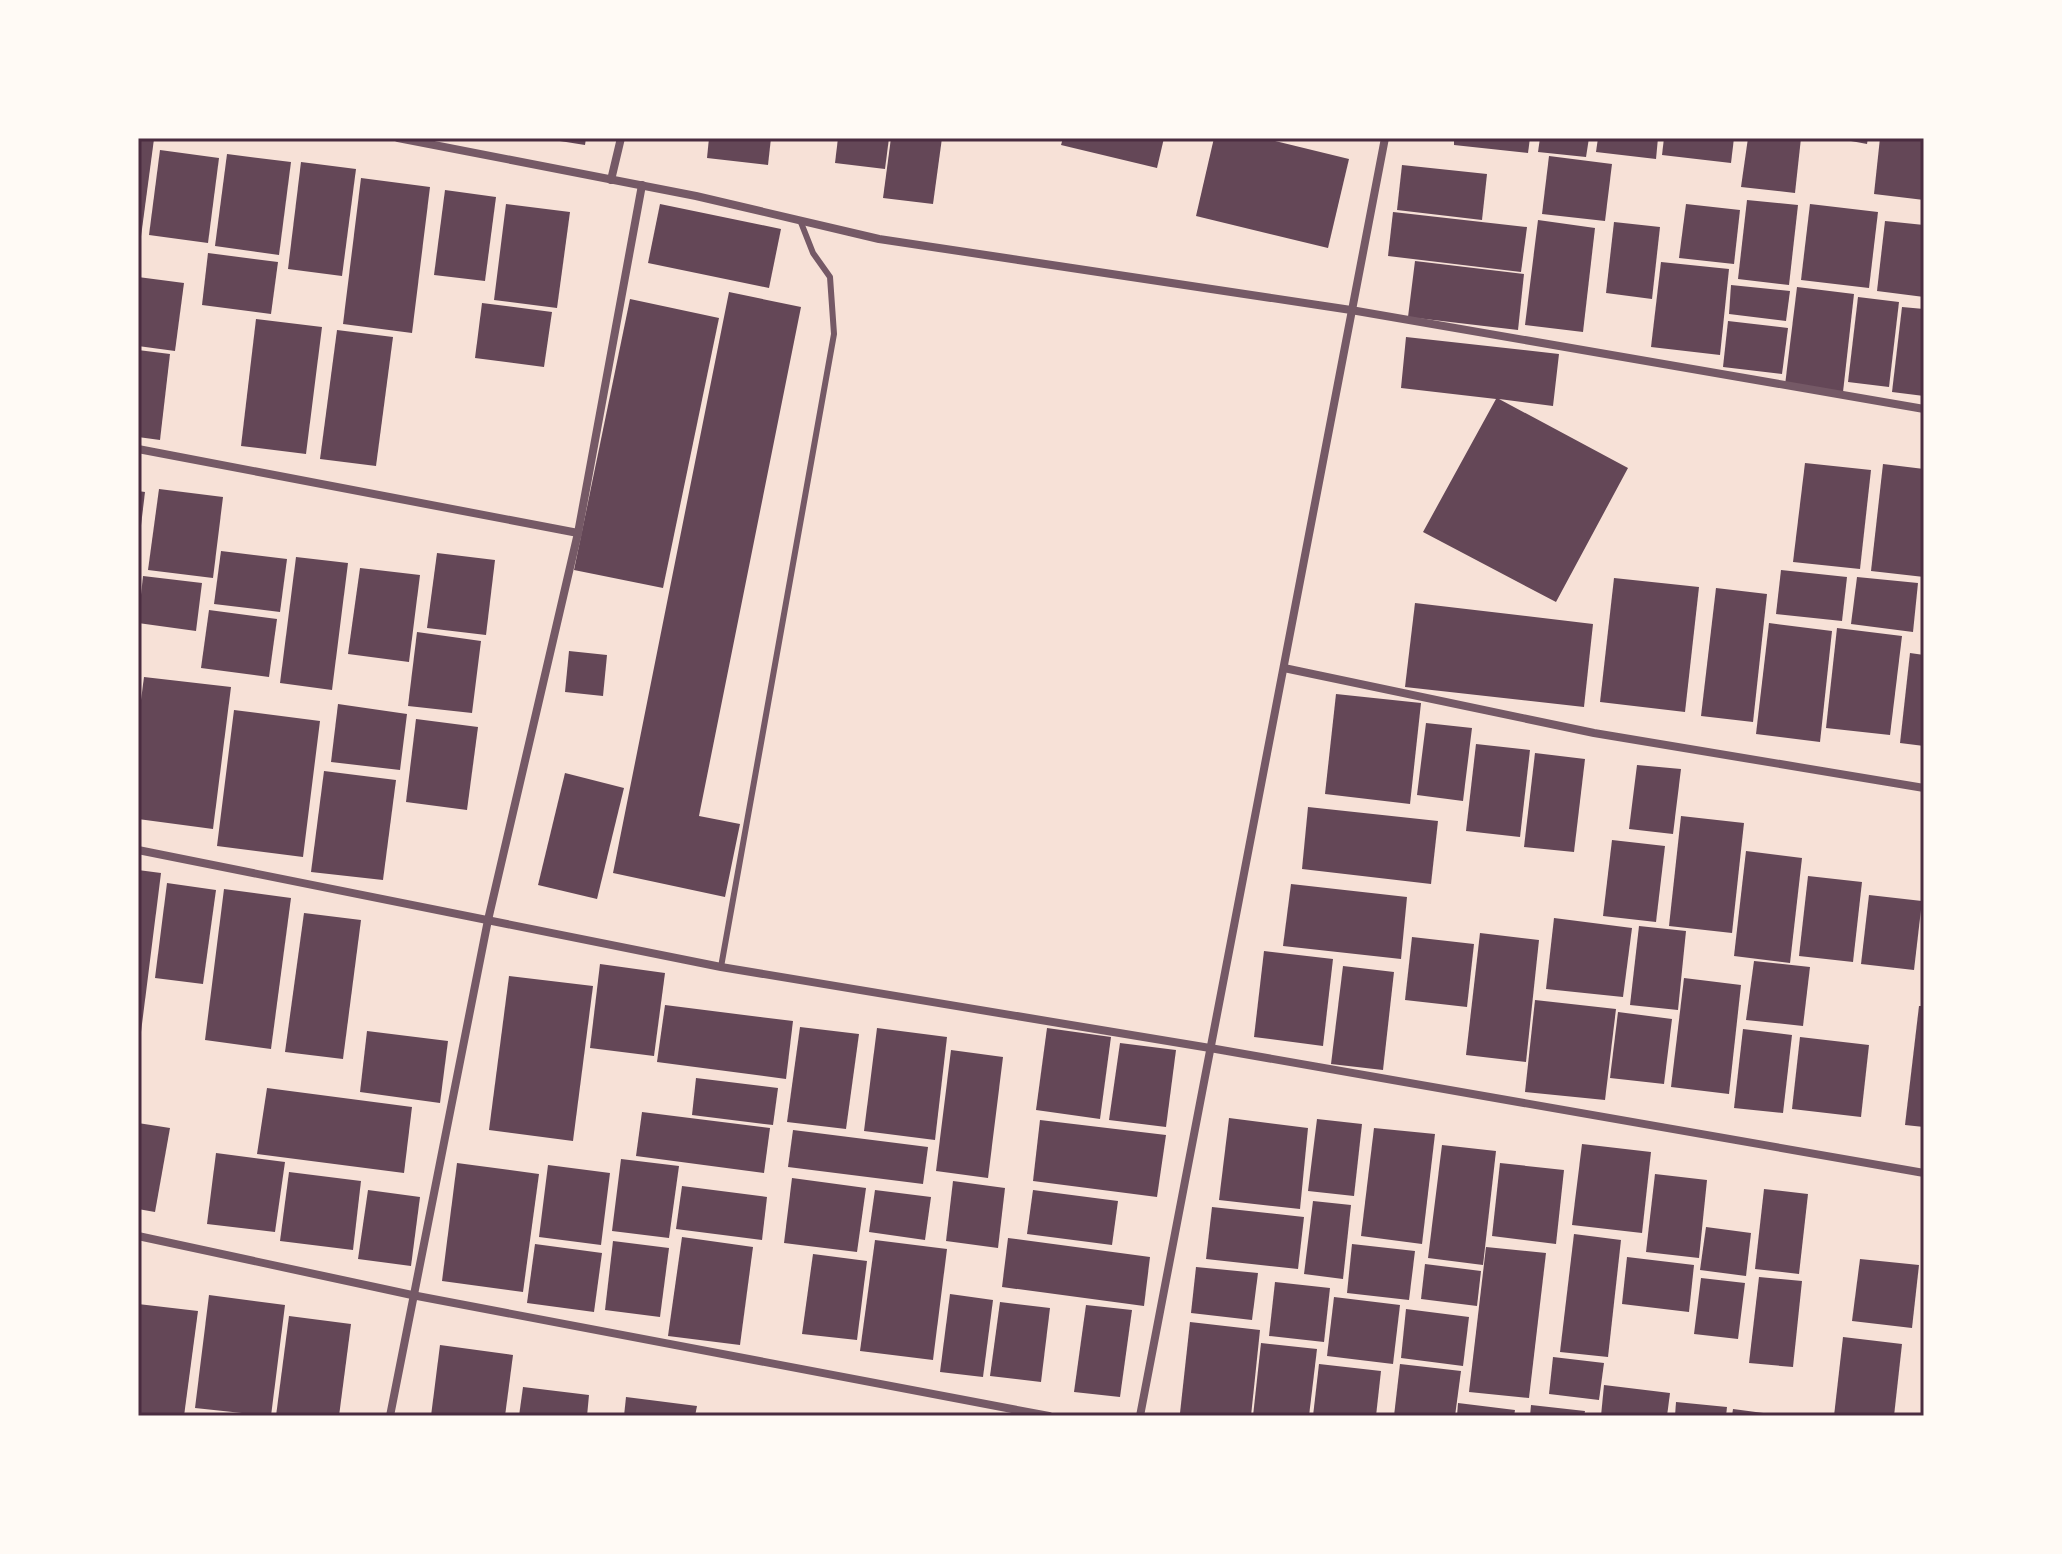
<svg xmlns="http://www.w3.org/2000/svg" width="2062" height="1554" viewBox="0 0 2062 1554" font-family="Spectral,serif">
<rect width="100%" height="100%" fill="#f7e1d7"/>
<g fill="#644757">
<polygon points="138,138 154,139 140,244 138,244"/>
<polygon points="541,138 586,138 585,145"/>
<polygon points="709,138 771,138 768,165 707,158"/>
<polygon points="838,138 889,138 885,169 835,163"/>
<polygon points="891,138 942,138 933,204 883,198"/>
<polygon points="1063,138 1164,138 1157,168 1061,145"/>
<polygon points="1214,138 1263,138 1349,159 1328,248 1196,216"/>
<polygon points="1454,138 1530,138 1528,153 1454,145"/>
<polygon points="1540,138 1589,138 1586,157 1538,152"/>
<polygon points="1598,138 1658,138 1656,159 1596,152"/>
<polygon points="1664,138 1734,138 1731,163 1662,155"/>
<polygon points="1748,138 1801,138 1795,193 1741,187"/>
<polygon points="1835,138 1868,138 1867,144"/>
<polygon points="1880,138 1924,138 1924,200 1874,194"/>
<polygon points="160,150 219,158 208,243 149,235"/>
<polygon points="227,154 291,162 279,255 215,246"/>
<polygon points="1549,156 1612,164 1605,221 1542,214"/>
<polygon points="301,162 356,169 342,276 288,269"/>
<polygon points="1402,165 1487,174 1482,220 1397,210"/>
<polygon points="361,178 430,187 412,333 343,324"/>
<polygon points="445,190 496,197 485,281 434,275"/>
<polygon points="1747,200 1798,205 1789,285 1738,279"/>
<polygon points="506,204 570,212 557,308 494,300"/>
<polygon points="660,204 781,229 769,288 648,263"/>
<polygon points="1686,204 1740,210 1734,264 1679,258"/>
<polygon points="1810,204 1878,212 1869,288 1801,280"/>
<polygon points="1393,212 1527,227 1521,272 1388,256"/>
<polygon points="1538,220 1595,228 1583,332 1525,325"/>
<polygon points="1885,221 1924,225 1924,297 1877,291"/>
<polygon points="1614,222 1660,227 1652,299 1606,293"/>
<polygon points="208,253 278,262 271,314 202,305"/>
<polygon points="1415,261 1524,274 1518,330 1408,317"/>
<polygon points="1661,262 1729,269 1720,355 1651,347"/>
<polygon points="138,277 184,283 175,351 138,346"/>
<polygon points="1731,285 1790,291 1786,321 1729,314"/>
<polygon points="1797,287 1854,294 1843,392 1785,385"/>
<polygon points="729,292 801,307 699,816 740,824 725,897 613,873"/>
<polygon points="1858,297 1899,302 1889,387 1848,382"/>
<polygon points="630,299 719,318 663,588 574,570"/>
<polygon points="482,303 552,312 544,367 475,358"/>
<polygon points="1902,307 1924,309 1924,396 1892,392"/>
<polygon points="256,319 322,327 306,454 241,446"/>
<polygon points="1728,321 1788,328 1782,374 1723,367"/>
<polygon points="337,330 393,337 376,466 320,459"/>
<polygon points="1406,337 1559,354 1553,406 1499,399 1628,468 1556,602 1423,532 1496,399 1401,388"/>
<polygon points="138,350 170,354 160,440 138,437"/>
<polygon points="1805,463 1871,470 1860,569 1793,562"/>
<polygon points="1883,464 1924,469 1924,577 1871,571"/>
<polygon points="159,489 223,497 213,578 148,570"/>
<polygon points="138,491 145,492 140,534 138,534"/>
<polygon points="221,551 287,559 280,612 214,604"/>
<polygon points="437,553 495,560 486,635 427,628"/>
<polygon points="296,557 348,563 332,690 280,683"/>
<polygon points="360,568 420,575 409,662 348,654"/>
<polygon points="1781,570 1847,577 1842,621 1776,614"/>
<polygon points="143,576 202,583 196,631 138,623"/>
<polygon points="1857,577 1918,583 1913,632 1851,624"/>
<polygon points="1614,578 1699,587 1685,712 1600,702"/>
<polygon points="1716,588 1767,594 1753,722 1701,716"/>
<polygon points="1415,603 1593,624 1584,707 1405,687"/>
<polygon points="209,610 277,619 269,677 201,668"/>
<polygon points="1769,623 1832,631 1820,742 1756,734"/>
<polygon points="1837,628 1902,636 1890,735 1826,728"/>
<polygon points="417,632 481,641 472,713 408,706"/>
<polygon points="569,651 607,655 603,696 565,692"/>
<polygon points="1910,653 1924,655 1924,746 1900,743"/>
<polygon points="144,677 231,687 213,829 138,819 138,723"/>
<polygon points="1336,694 1421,703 1410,804 1325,794"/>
<polygon points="338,704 407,714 400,770 331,762"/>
<polygon points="234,710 320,721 303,857 217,846"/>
<polygon points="416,719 478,727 467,810 406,802"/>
<polygon points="1426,723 1472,728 1463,801 1417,795"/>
<polygon points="1476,744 1530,750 1520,837 1466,831"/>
<polygon points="1535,753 1585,759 1574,852 1524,847"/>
<polygon points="1637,765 1681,769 1673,834 1629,829"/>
<polygon points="324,771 396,780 383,880 311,872"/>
<polygon points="565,773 624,788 597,899 538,885"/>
<polygon points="1308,807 1438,821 1431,884 1302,869"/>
<polygon points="1681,816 1744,823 1732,933 1669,926"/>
<polygon points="1612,840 1665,846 1656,922 1603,916"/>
<polygon points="1746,851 1802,858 1790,963 1734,956"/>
<polygon points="138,870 161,873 140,1040 138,1040"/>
<polygon points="1808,876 1862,882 1853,962 1799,956"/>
<polygon points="167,883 216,890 203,984 155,978"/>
<polygon points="1291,884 1407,897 1401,959 1283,946"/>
<polygon points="224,889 291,898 271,1049 205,1040"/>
<polygon points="1869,895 1922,901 1914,970 1861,964"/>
<polygon points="304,913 361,920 343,1059 285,1052"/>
<polygon points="1554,918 1632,928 1623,997 1546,989"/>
<polygon points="1639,926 1686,931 1678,1010 1630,1005"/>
<polygon points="1480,933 1539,940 1526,1062 1466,1055"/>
<polygon points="1412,937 1474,944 1467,1007 1405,1000"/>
<polygon points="1264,951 1333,959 1323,1046 1254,1037"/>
<polygon points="1754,961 1810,967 1803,1026 1746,1020"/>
<polygon points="600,964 665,973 654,1056 590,1048"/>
<polygon points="1343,966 1394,972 1383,1070 1331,1064"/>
<polygon points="509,976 593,986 573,1141 489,1130"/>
<polygon points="1684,978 1741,985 1729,1094 1671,1087"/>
<polygon points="1535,1000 1616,1009 1605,1100 1525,1092"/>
<polygon points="665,1005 793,1021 786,1079 657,1062"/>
<polygon points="1919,1006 1924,1006 1924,1127 1905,1125"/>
<polygon points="1618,1012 1672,1019 1664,1084 1610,1078"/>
<polygon points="800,1027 859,1034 846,1129 787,1122"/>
<polygon points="877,1028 947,1037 935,1140 864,1131"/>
<polygon points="1047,1028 1111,1037 1100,1119 1036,1110"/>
<polygon points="1743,1029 1792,1035 1783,1113 1734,1108"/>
<polygon points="367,1031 448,1041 440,1103 360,1092"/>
<polygon points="1800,1037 1869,1045 1861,1117 1792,1109"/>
<polygon points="1120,1043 1176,1050 1166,1127 1109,1120"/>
<polygon points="951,1050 1003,1057 988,1178 936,1171"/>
<polygon points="696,1078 778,1088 773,1125 692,1115"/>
<polygon points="267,1088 412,1107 404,1173 257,1154"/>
<polygon points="642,1112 770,1128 764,1173 636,1156"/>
<polygon points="1229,1118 1308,1128 1300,1209 1219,1200"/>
<polygon points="1317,1119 1362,1124 1354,1196 1308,1191"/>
<polygon points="1040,1120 1166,1135 1157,1197 1033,1181"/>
<polygon points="138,1123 170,1128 155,1212 138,1209"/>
<polygon points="1374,1128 1435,1134 1422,1244 1361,1236"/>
<polygon points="793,1130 928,1147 923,1184 788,1167"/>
<polygon points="1582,1144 1651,1152 1642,1233 1572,1225"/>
<polygon points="1442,1145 1496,1151 1483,1265 1428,1258"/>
<polygon points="216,1153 285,1162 275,1232 207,1224"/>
<polygon points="621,1159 679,1166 669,1238 612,1231"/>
<polygon points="457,1163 539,1174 523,1292 442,1281"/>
<polygon points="1500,1163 1564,1170 1556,1244 1492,1236"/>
<polygon points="548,1165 610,1173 601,1245 539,1237"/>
<polygon points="289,1172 361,1181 353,1250 280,1241"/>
<polygon points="1655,1174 1707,1180 1699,1258 1646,1252"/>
<polygon points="792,1178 866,1188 857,1252 784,1243"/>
<polygon points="953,1181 1005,1188 998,1248 946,1241"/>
<polygon points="682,1186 767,1197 762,1240 676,1229"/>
<polygon points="1764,1189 1808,1194 1799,1274 1755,1269"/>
<polygon points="368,1190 420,1197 411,1266 358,1259"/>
<polygon points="875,1190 931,1197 925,1240 869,1232"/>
<polygon points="1033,1190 1118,1201 1112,1245 1027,1234"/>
<polygon points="1313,1201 1351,1205 1343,1279 1304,1274"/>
<polygon points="1212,1207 1304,1217 1298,1269 1206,1259"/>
<polygon points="1706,1227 1751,1233 1746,1276 1700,1270"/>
<polygon points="1574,1234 1621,1240 1608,1357 1560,1352"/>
<polygon points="682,1237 753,1247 740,1345 668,1336"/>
<polygon points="1008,1238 1150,1257 1144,1306 1002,1287"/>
<polygon points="875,1240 947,1249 933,1360 860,1351"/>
<polygon points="613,1241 669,1248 660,1317 605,1310"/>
<polygon points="535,1244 602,1253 594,1312 527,1303"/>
<polygon points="1352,1244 1415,1251 1409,1300 1347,1293"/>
<polygon points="1486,1247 1546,1253 1529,1398 1469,1392"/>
<polygon points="813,1254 867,1261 857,1340 802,1334"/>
<polygon points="1627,1257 1694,1265 1689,1312 1622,1304"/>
<polygon points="1860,1259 1919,1265 1912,1328 1852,1321"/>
<polygon points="1425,1264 1481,1271 1477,1306 1421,1299"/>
<polygon points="1196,1267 1258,1273 1252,1320 1191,1313"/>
<polygon points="1759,1277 1802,1281 1793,1367 1749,1363"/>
<polygon points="1701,1278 1745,1283 1738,1339 1694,1334"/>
<polygon points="1275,1282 1330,1288 1324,1342 1269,1336"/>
<polygon points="950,1294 993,1300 983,1377 940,1372"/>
<polygon points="209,1295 285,1305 271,1416 195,1408"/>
<polygon points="1334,1297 1400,1305 1393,1364 1327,1356"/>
<polygon points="1000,1302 1050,1308 1041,1382 990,1376"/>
<polygon points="138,1304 198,1311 184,1416 138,1416"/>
<polygon points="1086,1305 1132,1310 1120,1397 1074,1392"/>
<polygon points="1406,1309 1469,1317 1463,1366 1401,1358"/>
<polygon points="289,1316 351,1324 339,1416 276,1416"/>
<polygon points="1190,1322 1260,1330 1251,1416 1180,1413"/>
<polygon points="1843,1337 1902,1344 1894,1416 1834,1416"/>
<polygon points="1261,1343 1317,1349 1309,1416 1253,1416"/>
<polygon points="440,1345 513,1355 505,1416 431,1416"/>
<polygon points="1553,1357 1604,1363 1599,1400 1549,1394"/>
<polygon points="1319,1364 1381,1371 1376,1416 1313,1416"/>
<polygon points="1400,1364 1461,1371 1455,1416 1394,1416"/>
<polygon points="1604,1385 1670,1393 1667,1416 1601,1416"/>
<polygon points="523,1387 589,1395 587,1416 519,1416"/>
<polygon points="626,1397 697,1406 695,1416 624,1416"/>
<polygon points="1676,1402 1727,1407 1726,1416 1675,1416"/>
<polygon points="1458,1403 1515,1410 1514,1416 1457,1416"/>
<polygon points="1531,1405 1585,1411 1584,1416 1530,1416"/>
<polygon points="1733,1409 1771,1414 1770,1416 1732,1416"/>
</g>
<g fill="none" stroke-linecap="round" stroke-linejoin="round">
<polyline stroke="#755966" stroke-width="6" points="721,967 834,334 830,277 813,253 800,220"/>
<g stroke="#755966" stroke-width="8">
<polyline points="398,138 696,196 879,239 1351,310 1924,409"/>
<polyline points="611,180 621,138"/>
<polyline points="138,449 578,533"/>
<polyline points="1284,668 1594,733 1924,788"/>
<polyline points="138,850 721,967 1210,1048 1924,1173"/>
<polyline points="138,1236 412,1295 1049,1416"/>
<polyline points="390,1416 488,920 578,533 642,185"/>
<polyline points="1140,1416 1385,138"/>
</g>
</g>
<rect width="2062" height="1554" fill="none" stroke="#fffaf5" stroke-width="280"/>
<rect x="140" y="140" width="1782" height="1274" fill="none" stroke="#4a2c40" stroke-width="3"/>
</svg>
